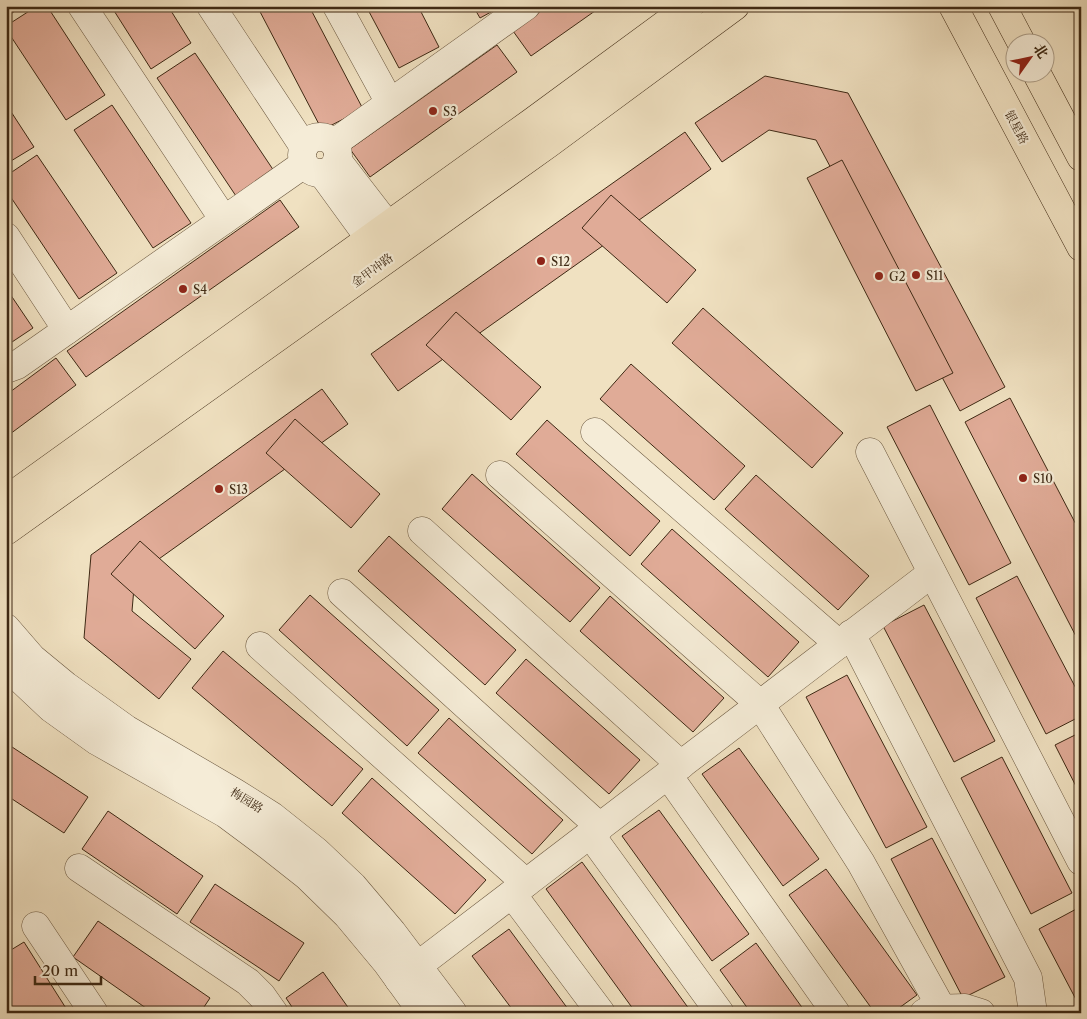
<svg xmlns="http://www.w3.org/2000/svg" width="1087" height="1019" viewBox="0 0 1087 1019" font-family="'Libre Caslon Text','Noto Serif SC',serif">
<rect width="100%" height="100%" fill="#f0e1c1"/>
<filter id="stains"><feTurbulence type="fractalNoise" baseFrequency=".004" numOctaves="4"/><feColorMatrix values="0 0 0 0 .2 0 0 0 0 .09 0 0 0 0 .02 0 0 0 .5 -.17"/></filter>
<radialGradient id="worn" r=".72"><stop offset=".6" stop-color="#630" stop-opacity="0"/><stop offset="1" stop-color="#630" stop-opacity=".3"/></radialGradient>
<g fill="#e0ab97" stroke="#3e2914">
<polygon points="6,6 23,6 6,17"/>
<polygon points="37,6 47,6 105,95 66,120 6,29 6,26"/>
<polygon points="111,6 168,6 191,43 151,69"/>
<polygon points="257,6 309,6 363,109 322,130"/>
<polygon points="366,6 418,6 439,47 399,68"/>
<polygon points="473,6 502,6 480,18"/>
<polygon points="548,6 602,6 531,56 513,31"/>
<polygon points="497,45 517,72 370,177 350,149"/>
<polygon points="195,53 274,171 236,196 157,78"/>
<polygon points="765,76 848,93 1005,387 960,411 816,140 769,130 722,162 695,123"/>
<polygon points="6,104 34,147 6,164"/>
<polygon points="112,105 191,223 153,248 74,130"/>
<polygon points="685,132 711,169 398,391 371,354"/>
<polygon points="37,155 117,273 79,299 6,190 6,176"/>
<polygon points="842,160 953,373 916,391 807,178"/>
<polygon points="611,195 696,270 667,303 582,228"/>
<polygon points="280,200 299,227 86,377 67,351"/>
<polygon points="6,288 33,328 6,346"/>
<polygon points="703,308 843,433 812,468 672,343"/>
<polygon points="456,312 541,387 511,420 426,345"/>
<polygon points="56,358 76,385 6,437 6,392 10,392"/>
<polygon points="631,364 745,466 714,500 600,399"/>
<polygon points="322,389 348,424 135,576 132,611 191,659 159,699 84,638 91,555"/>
<polygon points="1010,398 1081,534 1081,646 965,422"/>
<polygon points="930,405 1011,563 969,585 887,427"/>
<polygon points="295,419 380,494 351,528 266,453"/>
<polygon points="547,420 660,521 630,556 516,454"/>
<polygon points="472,474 600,588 570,622 442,509"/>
<polygon points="756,475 869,576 838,610 725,509"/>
<polygon points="672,529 799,642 768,677 641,564"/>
<polygon points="389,536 516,650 485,685 358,571"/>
<polygon points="140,541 224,616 195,649 111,574"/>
<polygon points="1017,576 1081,698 1081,716 1046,734 976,598"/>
<polygon points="310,595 439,710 407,746 279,630"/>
<polygon points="610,596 724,698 693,732 580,631"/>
<polygon points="924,605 995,741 954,762 883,626"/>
<polygon points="223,651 363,769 332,806 192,688"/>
<polygon points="526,659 640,760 609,794 496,693"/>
<polygon points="847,675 927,827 886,848 806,697"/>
<polygon points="449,718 563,820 532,854 418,753"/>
<polygon points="1081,732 1081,796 1055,745"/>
<polygon points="6,743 88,797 64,833 6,795"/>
<polygon points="739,748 819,859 783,886 702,774"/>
<polygon points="1002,757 1072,893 1031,914 961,778"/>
<polygon points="372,778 486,880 455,914 342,813"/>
<polygon points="659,810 749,934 712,961 622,836"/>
<polygon points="108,811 203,876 177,914 82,849"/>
<polygon points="932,838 1005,977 963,998 891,859"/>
<polygon points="582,862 692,1013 636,1013 546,889"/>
<polygon points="826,869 917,995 892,1013 875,1013 789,895"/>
<polygon points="215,884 304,943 279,981 190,922"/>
<polygon points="1080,907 1081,909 1081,1009 1039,929"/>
<polygon points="98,921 210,998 200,1013 153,1013 73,957"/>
<polygon points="509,929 571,1013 515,1013 472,956"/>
<polygon points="24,942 69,1013 10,1013 6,1006 6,953"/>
<polygon points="756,943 806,1013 751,1013 720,970"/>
<polygon points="323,972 352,1013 296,1013 286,998"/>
</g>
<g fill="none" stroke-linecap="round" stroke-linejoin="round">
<g stroke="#6a573f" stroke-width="29">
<g id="minor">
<polyline points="82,6 224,220"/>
<polyline points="211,6 304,147"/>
<polyline points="337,6 390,103"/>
<circle cx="320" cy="155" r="18"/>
<polyline points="334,143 526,6"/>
<polyline points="337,160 388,226"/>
<polyline points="322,173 370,239"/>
<polyline points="6,237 67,330"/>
<polyline points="6,369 17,365 304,164"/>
<polyline points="595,432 839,644"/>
<polyline points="870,452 1081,861"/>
<polyline points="500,475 760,704 861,863 942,1009"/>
<polyline points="422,531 681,765"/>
<polyline points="342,593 600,827"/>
<polyline points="6,628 32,658 66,686 126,729 234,792 272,816 316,851 353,886 392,932 453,1013"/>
<polyline points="851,634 1028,978 1033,1013"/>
<polyline points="260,646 526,883"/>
<polyline points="6,664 17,676 51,708 97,741 226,814 269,846 307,876 347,915 387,963 423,1013"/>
<polyline points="668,775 836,1013"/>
<polyline points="590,834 720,1013"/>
<polyline points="79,868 248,982 262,996 274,1013"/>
<polyline points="512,894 601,1013"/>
<polyline points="36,926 94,1013"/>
<polyline points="399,980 932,573"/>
<polyline points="924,1013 931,1009 965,1008 981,1013"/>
</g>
</g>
<g stroke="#3e2914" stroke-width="29">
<g id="major">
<polyline points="953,6 1081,247"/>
<polyline points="1002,6 1021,42"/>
<polyline points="1036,72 1081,157"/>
<polyline points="6,500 532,122 690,6"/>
<polyline points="6,531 548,144 735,6"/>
</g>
</g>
<use href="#minor" stroke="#f5ecd7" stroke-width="28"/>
<use href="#major" stroke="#f0e1c1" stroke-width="28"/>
</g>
<g fill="#8f2418" stroke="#f5ecd7" stroke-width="2">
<circle cx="433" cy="111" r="5"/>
<circle cx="541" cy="261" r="5"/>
<circle cx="916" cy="275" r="5"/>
<circle cx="879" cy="276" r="5"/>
<circle cx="183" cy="289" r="5"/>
<circle cx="1023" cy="478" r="5"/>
<circle cx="219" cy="489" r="5"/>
</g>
<g text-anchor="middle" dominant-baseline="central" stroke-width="4.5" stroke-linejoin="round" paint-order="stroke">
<g font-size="12" fill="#3e2914" stroke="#f5ecd7" text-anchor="start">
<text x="443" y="111">S3</text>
<text x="551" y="261">S12</text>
<text x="926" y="275">S11</text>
<text x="889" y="276">G2</text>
<text x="193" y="289">S4</text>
<text x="1033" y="478">S10</text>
<text x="229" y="489">S13</text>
</g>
<g font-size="12" fill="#3e2914" stroke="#f5ecd7">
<text transform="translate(1017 127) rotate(62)">银星路</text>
<text transform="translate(372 270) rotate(-36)">金甲冲路</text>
<text transform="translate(247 800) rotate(32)">梅园路</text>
</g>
</g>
<rect width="1087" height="1019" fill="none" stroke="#f0e1c1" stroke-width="25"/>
<rect x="8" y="8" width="1072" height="1004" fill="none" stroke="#3e2914" stroke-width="2.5"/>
<rect x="12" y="12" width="1062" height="994" fill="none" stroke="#3e2914"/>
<g transform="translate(1030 58) rotate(57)"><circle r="24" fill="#f5ecd7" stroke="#ac9e89"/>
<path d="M0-4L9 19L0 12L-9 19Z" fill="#8f2418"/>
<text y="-8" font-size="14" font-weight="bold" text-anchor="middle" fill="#3e2914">北</text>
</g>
<path d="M35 976v8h66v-8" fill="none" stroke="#3e2914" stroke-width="2.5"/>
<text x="42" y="976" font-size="15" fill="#3e2914" stroke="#f5ecd7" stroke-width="4" paint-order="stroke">20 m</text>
<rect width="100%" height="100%" filter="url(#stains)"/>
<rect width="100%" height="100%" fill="url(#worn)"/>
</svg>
